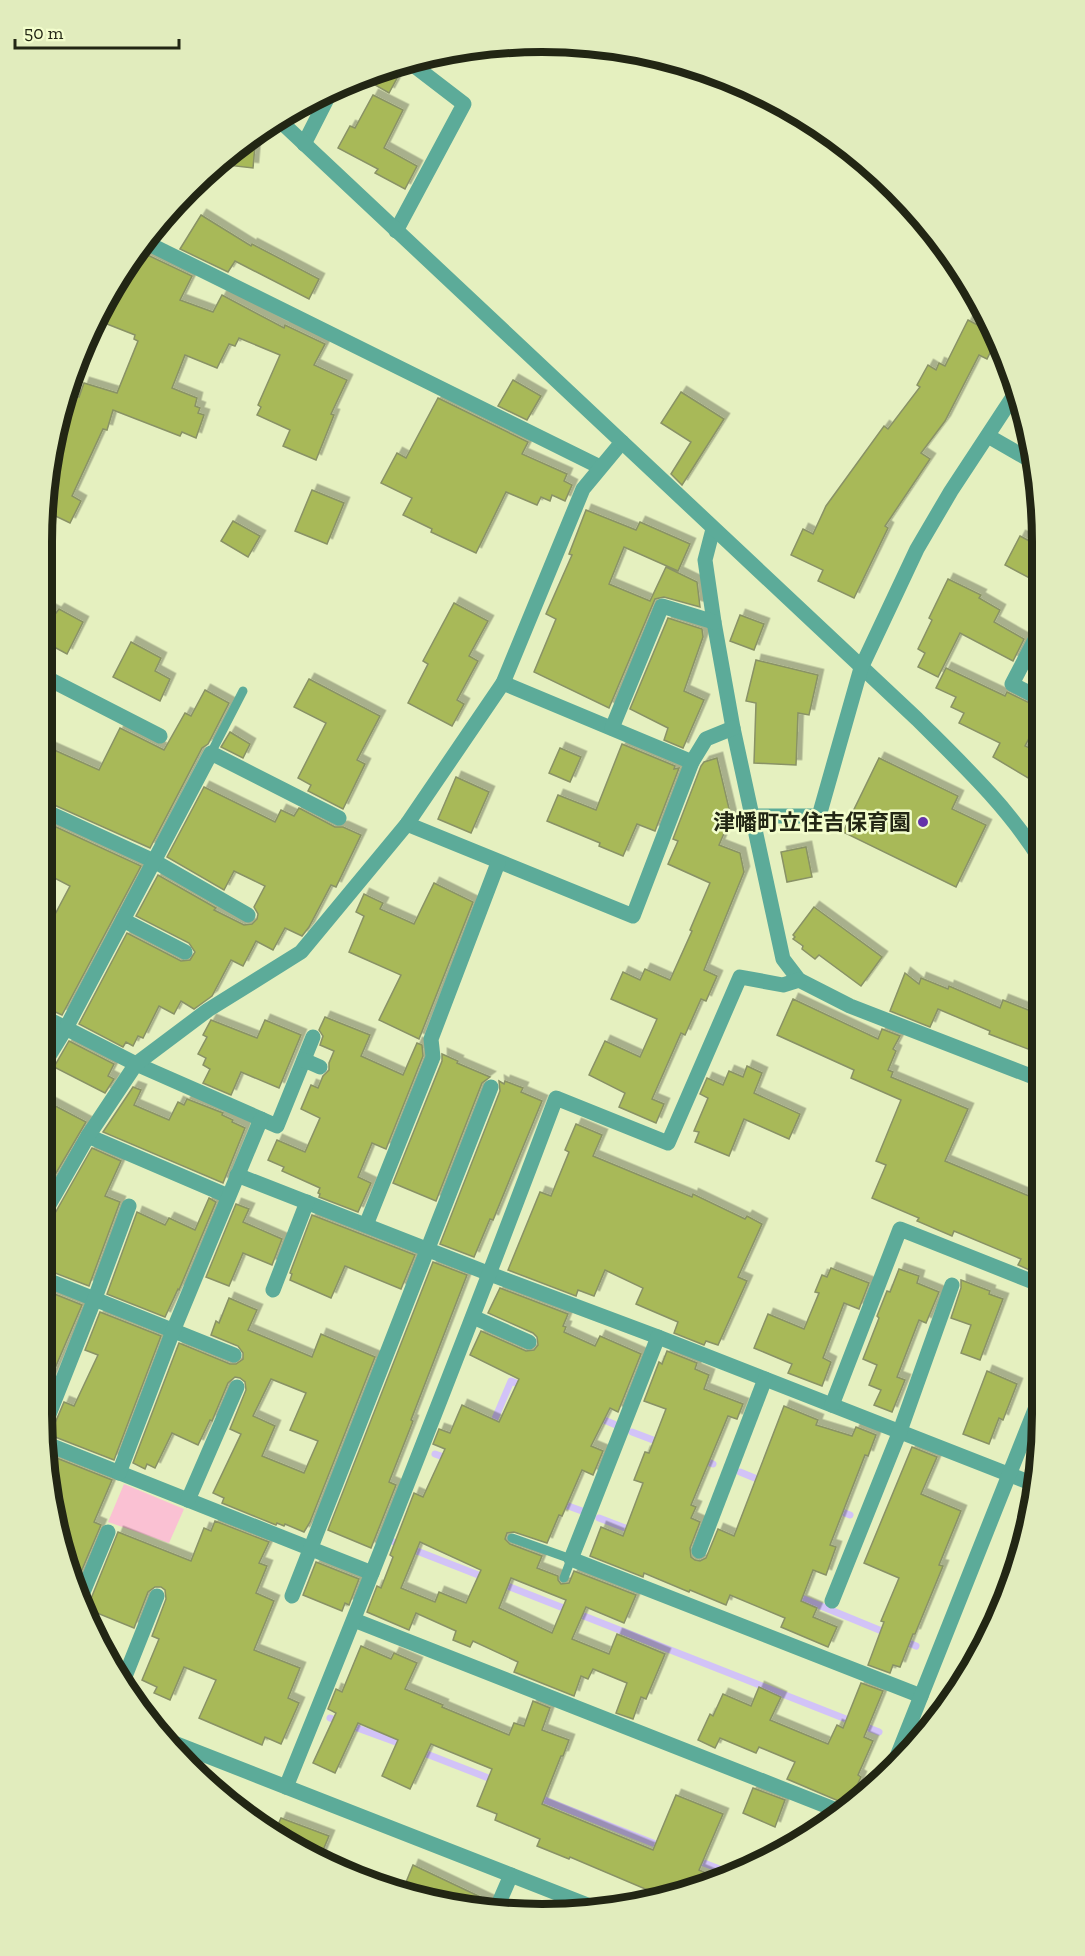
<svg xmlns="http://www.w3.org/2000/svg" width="1085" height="1956" viewBox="0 0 1085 1956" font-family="'Zilla Slab','Noto Sans JP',serif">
<defs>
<filter id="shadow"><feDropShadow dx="5.5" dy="-5.5" stdDeviation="0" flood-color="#0004"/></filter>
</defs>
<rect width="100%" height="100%" fill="#e5f0bf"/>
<polygon fill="#fac1d3" points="124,1484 184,1509 169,1543 108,1522"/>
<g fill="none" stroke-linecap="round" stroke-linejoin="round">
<g stroke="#d2c3f7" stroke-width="7">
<polyline points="597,1417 616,1425"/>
<polyline points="491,1428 511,1381 523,1386"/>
<polyline points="632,1432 661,1443"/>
<polyline points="435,1454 449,1459"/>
<polyline points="702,1460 713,1464"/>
<polyline points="740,1472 762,1481"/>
<polyline points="560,1503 582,1511"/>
<polyline points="834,1509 850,1515"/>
<polyline points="599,1518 633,1531"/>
<polyline points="394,1542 486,1578"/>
<polyline points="500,1583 879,1732"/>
<polyline points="794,1595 889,1634"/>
<polyline points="902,1640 916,1646"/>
<polyline points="964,1663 973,1667"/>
<polyline points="330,1718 404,1745"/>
<polyline points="419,1751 496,1781"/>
<polyline points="537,1797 663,1847"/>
<polyline points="696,1860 735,1875"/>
</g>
</g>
<g fill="#a8b959" stroke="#899265" stroke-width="1.5" fill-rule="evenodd" filter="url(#shadow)">
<polygon points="399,64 402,69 389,93 363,78"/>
<polygon points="373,95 403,110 384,148 417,166 405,189 375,173 378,169 338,148 350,126 355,128"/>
<polygon points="256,134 253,168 218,164 238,146"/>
<polygon points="201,215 251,246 252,244 319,279 309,299 235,261 228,272 180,249"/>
<polygon points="139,251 192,276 180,300 213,312 222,295 284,328 285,325 325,344 314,365 347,380 331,414 334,415 316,460 283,446 290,430 257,415 261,407 258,405 280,355 239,338 235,346 229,344 217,368 185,355 172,388 197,398 195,406 200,408 198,413 204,415 196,438 182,432 180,436 113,410 107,430 103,429 72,496 81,501 70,523 43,510 54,443 57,444 72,395 79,397 84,383 117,393 138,341 134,339 135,335 107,324 110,314 101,312 109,293"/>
<polygon points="968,320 993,333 996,341 987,359 979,355 945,421 921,453 930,459 885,526 888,528 854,598 818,581 823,570 791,555 803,529 813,534 826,506 884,426 888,429 920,387 917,385 928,365 936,370 939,363 945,366"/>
<polygon points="513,380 541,396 527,420 498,406"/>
<polygon points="681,392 724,419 682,485 671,474 691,442 661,423"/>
<polygon points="438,398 528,442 522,454 567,474 564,481 572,485 565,501 552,495 550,501 541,497 537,505 506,492 476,553 431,532 432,529 403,515 412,498 381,483 397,453 406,458"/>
<polygon points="312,490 344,503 327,544 295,531"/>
<polygon points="586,510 636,530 640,522 690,544 678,571 624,547 609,584 650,601 666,567 697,582 700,607 664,597 655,599 609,708 534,672 556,619 546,614 572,555 569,554"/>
<polygon points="233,521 260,536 248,557 221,541"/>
<polygon points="1020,536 1039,546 1039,583 1005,565"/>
<polygon points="948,579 981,595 979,598 1000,610 994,622 1024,639 1013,661 960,633 938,677 918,667 925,653 918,649 932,620 929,618"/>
<polygon points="454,603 488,621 469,656 478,661 457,700 464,704 452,726 408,703 428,664 423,661"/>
<polygon points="43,606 56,613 59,609 83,622 67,654 43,641"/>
<polygon points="740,615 764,624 754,650 730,641"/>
<polygon points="668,618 702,629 703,637 684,691 704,700 683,748 664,740 668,728 630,709"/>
<polygon points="131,642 161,658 155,671 170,679 160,701 113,677"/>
<polygon points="756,660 818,675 809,715 798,713 796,765 754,763 756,703 746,701"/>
<polygon points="946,668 1005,696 1007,692 1040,708 1033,723 1036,725 1025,746 1040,753 1040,785 993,757 1000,743 959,723 964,713 951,707 956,697 936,688"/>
<polygon points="309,679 380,716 357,760 365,764 343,809 308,791 311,785 298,778 326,723 294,707"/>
<polygon points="205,690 229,703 208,744 202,748 150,848 43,800 43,745 99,770 120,728 164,750 185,713 191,716"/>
<polygon points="230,732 250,744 243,758 221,747"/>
<polygon points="622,744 675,766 674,769 679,768 655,831 637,824 623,856 599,846 600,843 547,821 558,795 596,810"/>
<polygon points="560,748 581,757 570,782 549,773"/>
<polygon points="717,758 731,817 719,845 740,853 744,872 704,970 717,976 706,1001 701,999 685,1035 681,1033 652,1099 664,1104 656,1123 619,1107 625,1093 589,1075 605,1041 640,1057 657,1019 611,999 623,972 640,980 645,969 670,980 692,931 690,930 710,883 668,864 678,841 673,839 701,766 704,762"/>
<polygon points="879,758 958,796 952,809 986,825 956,887 843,832"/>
<polygon points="456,777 489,792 471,833 438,819"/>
<polygon points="204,787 275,822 281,810 294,816 299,808 335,827 343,827 361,835 336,887 331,885 309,927 302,936 285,928 273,950 256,941 243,966 231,960 212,996 194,1009 181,1001 174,1014 159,1006 143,1038 138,1036 133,1046 126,1042 123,1047 79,1024 127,933 181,961 190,960 195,952 189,943 136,916 158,875 216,908 214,910 244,925 252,924 257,919 258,914 254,907 265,886 234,871 224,890 167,857"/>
<polygon points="43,821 141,866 62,1015 42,1006 43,937 70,886 43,872"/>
<polygon points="806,847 812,877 787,882 781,852"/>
<polygon points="434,883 473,902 419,1039 379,1020 401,975 349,952 364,916 356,912 364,894 383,903 380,909 414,924"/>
<polygon points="814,907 882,957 861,986 819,955 815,959 802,949 803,946 793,939 795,937 793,935"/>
<polygon points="905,973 919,984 921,978 948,989 949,986 1000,1008 1003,1000 1041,1015 1041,1054 989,1034 990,1031 938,1009 930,1027 890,1011"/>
<polygon points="793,999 878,1039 882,1029 900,1036 893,1049 896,1051 888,1070 893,1072 891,1077 968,1109 945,1161 1041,1201 1041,1275 1018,1265 1021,1259 954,1231 952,1236 917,1221 919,1218 872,1198 886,1165 876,1161 901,1100 851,1078 854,1070 777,1035"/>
<polygon points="325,1017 370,1035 361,1056 403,1075 417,1043 422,1045 423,1056 386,1149 372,1143 358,1177 371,1183 358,1212 319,1197 320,1194 318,1193 320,1188 282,1171 284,1167 268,1160 277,1140 305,1152 320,1118 301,1109 311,1085 318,1088 323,1076 329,1070 329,1063 334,1051 320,1045 323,1036 319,1030"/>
<polygon points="211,1020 257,1038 265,1020 301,1035 279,1088 241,1072 231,1095 203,1083 210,1069 203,1065 206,1058 198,1054 207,1037 203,1035"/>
<polygon points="69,1041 114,1064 108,1076 114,1079 105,1093 54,1067"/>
<polygon points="442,1054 458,1061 457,1063 490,1077 482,1083 436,1201 393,1183 442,1061"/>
<polygon points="747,1066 762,1073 754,1093 800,1114 789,1139 744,1119 729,1156 695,1142 699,1132 694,1131 708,1098 700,1094 707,1078 723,1085 729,1071 743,1077"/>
<polygon points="499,1081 504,1084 505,1081 523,1088 521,1092 542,1101 493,1220 490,1219 474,1257 440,1244 500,1091"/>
<polygon points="133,1087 141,1090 134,1105 169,1120 178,1102 184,1105 187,1099 223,1113 222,1115 233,1120 232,1122 245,1128 223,1183 103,1132"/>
<polygon points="42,1099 86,1122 42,1197"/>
<polygon points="576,1124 602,1135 593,1156 692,1197 693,1194 745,1219 747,1216 762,1224 738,1277 747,1281 718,1345 706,1341 704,1345 674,1333 678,1322 636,1304 643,1288 605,1270 594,1296 578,1290 576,1296 508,1270 540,1192 551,1196 569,1152 565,1150"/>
<polygon points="92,1148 121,1161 105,1196 120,1202 89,1286 42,1268 42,1227 50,1222"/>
<polygon points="209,1198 216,1202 179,1290 178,1289 165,1317 107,1294 137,1212 165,1225 169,1218 195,1230"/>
<polygon points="236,1204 249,1209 243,1222 282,1239 272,1265 243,1253 229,1286 206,1277"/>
<polygon points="312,1215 415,1255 401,1289 345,1266 331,1298 290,1280 292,1274 290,1273"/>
<polygon points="433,1262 467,1275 411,1420 413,1421 389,1482 396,1485 371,1548 328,1530"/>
<polygon points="831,1268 869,1283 859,1309 844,1303 823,1358 831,1362 822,1386 788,1373 792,1364 754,1348 768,1314 804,1329 819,1293 815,1292 822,1275 827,1277"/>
<polygon points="899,1269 919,1276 917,1283 939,1292 926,1323 919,1320 897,1377 905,1380 892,1412 874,1405 881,1390 869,1385 877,1365 863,1359 879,1318 877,1316 887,1291 890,1292"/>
<polygon points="961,1280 990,1291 989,1294 1003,1299 980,1360 961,1353 971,1325 951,1318 961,1288"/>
<path d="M500,1288L568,1314L563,1326L566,1327L564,1332L595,1346L600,1336L641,1354L618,1412L610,1408L591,1446L603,1451L593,1475L582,1470L562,1516L559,1515L547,1543L514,1532L507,1533L505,1539L510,1544L542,1556L537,1568L558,1576V1580L561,1584L569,1583L574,1571L636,1595L624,1623L586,1607L572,1639L609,1654L617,1634L665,1654L646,1699L641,1697L633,1719L616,1713L627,1683L593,1669L588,1679L581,1676L574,1696L514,1672L518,1662L473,1641L470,1647L453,1640L456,1631L416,1613L409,1630L367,1612L377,1586L381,1588L393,1557L390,1555L414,1493L423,1497L445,1449L433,1444L439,1429L450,1433L462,1405L499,1422L519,1379L470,1355L481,1331L526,1351L534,1350L538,1345L537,1337L533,1333L488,1313ZM420,1542L481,1570L466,1603L439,1592L435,1602L401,1588ZM511,1578L566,1600L552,1633L499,1608Z"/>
<polygon points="42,1289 82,1305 44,1394 46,1395 42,1406"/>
<path d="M229,1298L257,1310L248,1330L312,1357L321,1334L375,1357L310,1522L304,1532L285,1524L284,1526L277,1523L276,1525L222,1503L224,1498L213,1493L241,1434L230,1429L246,1390L245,1382L240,1378L235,1377L228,1383L212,1421L210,1420L198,1445L172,1433L155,1468L147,1464L145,1469L133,1463L179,1343L230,1364H236L243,1359V1353L238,1346L211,1335L216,1321L219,1323ZM271,1379L306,1393L290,1430L318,1441L304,1473L262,1456L275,1426L253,1416Z"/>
<polygon points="100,1312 161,1336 114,1460 50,1435 64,1402 74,1406 98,1355 85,1350"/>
<polygon points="667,1351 697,1363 695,1369 709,1375 704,1389 743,1404 737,1419 728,1416 691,1505 696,1507 691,1518 700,1522 690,1548 691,1557 695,1560 700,1561 706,1558 718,1529 734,1536 784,1406 818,1420 816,1425 852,1436 856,1427 876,1435 868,1456 865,1455 830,1545 836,1547 826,1575 813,1570 801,1601 817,1608 813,1617 837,1627 828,1647 781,1627 785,1618 730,1595 726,1605 690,1590 689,1592 644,1573 643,1577 590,1556 601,1527 623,1536 643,1483 634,1480 645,1452 649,1453 666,1409 644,1401 659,1362 662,1364"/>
<polygon points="987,1371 1017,1384 1003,1420 999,1418 989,1444 963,1434"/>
<polygon points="912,1447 937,1457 921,1494 961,1511 939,1565 943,1566 915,1634 913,1634 900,1667 893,1665 890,1673 868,1665 884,1622 881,1621 899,1578 864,1563"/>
<polygon points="49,1455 112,1480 94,1522 101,1525 75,1586 69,1575"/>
<polygon points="215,1521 269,1542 259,1563 267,1566 256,1593 274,1601 254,1650 300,1668 288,1698 299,1703 281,1744 265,1737 262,1745 199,1718 216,1680 184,1667 170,1700 154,1693 157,1687 142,1680 159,1639 152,1636 166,1599 165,1590 161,1587 155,1587 148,1592 134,1628 87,1609 85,1606 90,1601 118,1532 191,1561 204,1528 211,1531"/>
<polygon points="316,1562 359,1579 349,1605 345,1603 342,1611 303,1595"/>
<polygon points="361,1646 391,1659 394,1653 417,1663 405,1689 443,1705 442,1707 509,1735 514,1723 524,1726 533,1701 550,1708 542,1730 569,1740 563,1756 561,1756 542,1804 653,1850 676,1795 723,1814 699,1870 720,1879 657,1894 570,1857 569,1859 537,1846 540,1839 495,1820 497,1814 477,1806 492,1769 431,1744 410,1789 382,1776 398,1740 358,1723 335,1773 313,1763 336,1713 328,1709 336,1689 342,1692"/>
<polygon points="861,1683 883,1691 864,1737 873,1741 858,1775 861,1777 848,1805 787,1779 795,1762 759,1747 756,1753 720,1738 715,1748 698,1740 710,1714 713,1716 723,1694 751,1706 759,1687 781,1697 770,1720 828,1744 837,1725 843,1728"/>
<polygon points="753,1788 785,1800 775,1827 743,1813"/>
<polygon points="281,1818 329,1836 321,1855 274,1834"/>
<polygon points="413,1865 489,1901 488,1904 413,1897 402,1892"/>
</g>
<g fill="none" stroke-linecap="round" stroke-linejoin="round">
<g stroke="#5cab99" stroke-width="9">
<polyline points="211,753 243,691"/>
<polyline points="512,1538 571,1559 564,1578"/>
</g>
<g stroke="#5cab99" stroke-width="15">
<polyline points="304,144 332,89"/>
<polyline points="396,231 464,104 408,61"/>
<polyline points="145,242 600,467"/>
<polyline points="988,436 1035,463"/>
<polyline points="713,529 705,560 714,622 733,728 783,959 799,980 850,1006 1041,1080"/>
<polyline points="1039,632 1012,684 1039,698"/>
<polyline points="43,676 160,736"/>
<polyline points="503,683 692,762"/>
<polyline points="612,728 662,606 714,622"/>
<polyline points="43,810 154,861 248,915"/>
<polyline points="407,824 633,916 692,762 706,739 733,728"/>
<polyline points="123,920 185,952"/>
<polyline points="42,1016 136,1064 277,1126 313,1037"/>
<polyline points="304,1060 320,1067"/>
<polyline points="42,1067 66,1028 211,753 339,818"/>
<polyline points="88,1136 228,1196"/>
<polyline points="237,1175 490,1274 658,1337 1036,1485"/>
<polyline points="42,1217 88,1136 136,1064 208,1010 301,952 407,824 503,683 583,489 622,442"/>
<polyline points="366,1225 433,1057 431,1039 498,863"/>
<polyline points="42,1278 234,1355"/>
<polyline points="273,1290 307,1202"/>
<polyline points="473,1317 529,1342"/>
<polyline points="658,1337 571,1559 921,1696"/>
<polyline points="832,1405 900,1229 1041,1285"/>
<polyline points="44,1427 95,1298 129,1206"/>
<polyline points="47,1444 372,1573"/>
<polyline points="119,1473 173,1331 261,1119"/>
<polyline points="188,1500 237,1387"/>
<polyline points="699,1551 765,1379"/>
<polyline points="292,1596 491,1087"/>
<polyline points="81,1597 108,1532"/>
<polyline points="832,1601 900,1431 952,1285"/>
<polyline points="354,1620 839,1811"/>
<polyline points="124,1679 157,1596"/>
<path d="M286,1787C379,1558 469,1329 556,1098L668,1143L740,977L783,985L799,980"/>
<polyline points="498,1905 511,1875"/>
</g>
<g stroke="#5cab99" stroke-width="15">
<path d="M279,120L917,719C961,763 1007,806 1040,859"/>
<polyline points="752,816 819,816 861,668 917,549 951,491 1018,389"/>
<polyline points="169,1741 595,1908"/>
<polyline points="894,1764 1042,1392"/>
</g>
</g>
<circle fill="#6433aa" stroke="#f2fdcc" stroke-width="2" cx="923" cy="822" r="6"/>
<g text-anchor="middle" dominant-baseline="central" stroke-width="5" stroke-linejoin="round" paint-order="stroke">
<g font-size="22" font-weight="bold" fill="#222614" stroke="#f2fdcc" text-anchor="end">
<text x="911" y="822">津幡町立住吉保育園</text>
</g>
</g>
<path d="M0 0H1085V1956H0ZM542 52H542A490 490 0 0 1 1032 542V1414A490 490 0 0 1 542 1904H542A490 490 0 0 1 52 1414V542A490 490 0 0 1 542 52Z" fill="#e1ecbd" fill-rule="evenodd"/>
<path fill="none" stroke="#222614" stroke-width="8" d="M542 52H542A490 490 0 0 1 1032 542V1414A490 490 0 0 1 542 1904H542A490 490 0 0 1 52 1414V542A490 490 0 0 1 542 52Z"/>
<path d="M15 39v9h164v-9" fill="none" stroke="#222614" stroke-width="3"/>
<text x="24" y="39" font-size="18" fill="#222614" stroke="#f2fdcc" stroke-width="4.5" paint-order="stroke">50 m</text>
</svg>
